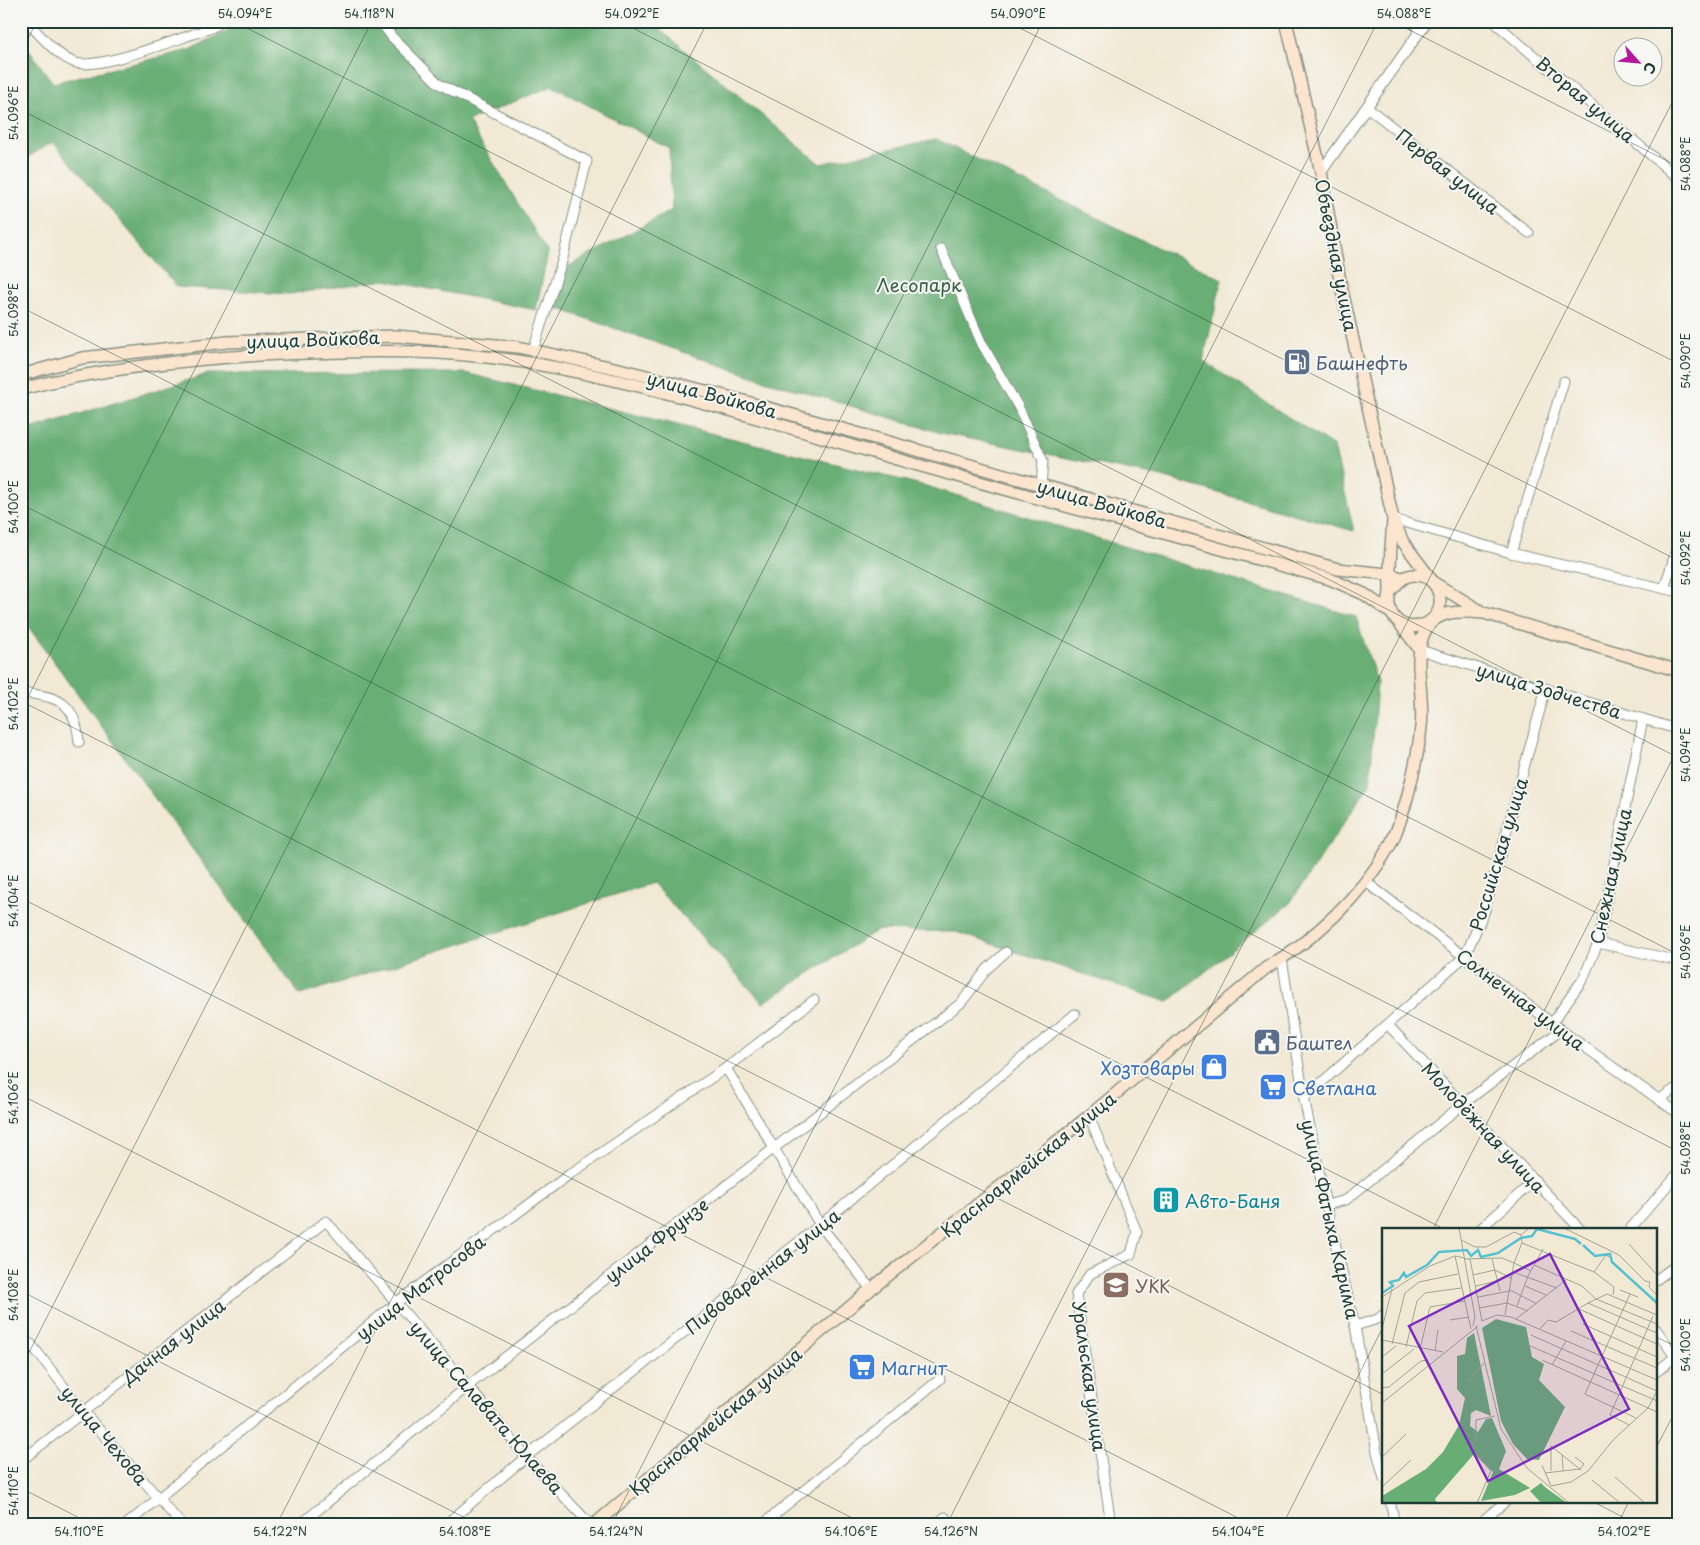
<svg xmlns="http://www.w3.org/2000/svg" width="1700" height="1545" viewBox="0 0 1700 1545" font-family="'Playpen Sans',sans-serif">
<rect width="100%" height="100%" fill="#f6f6f2"/>
<filter id="ink" filterUnits="userSpaceOnUse"><feTurbulence type="fractalNoise" baseFrequency=".02" numOctaves="2"/><feDisplacementMap in="SourceGraphic" scale="10" xChannelSelector="R" yChannelSelector="G"/><feConvolveMatrix kernelMatrix="1 2 1 2 8 2 1 2 1" color-interpolation-filters="sRGB"/></filter>
<filter id="wash" filterUnits="userSpaceOnUse"><feTurbulence type="fractalNoise" baseFrequency=".0096" numOctaves="4" result="noise"/><feDisplacementMap in="SourceGraphic" scale="20" xChannelSelector="R" yChannelSelector="G"/><feGaussianBlur stdDeviation="1.12" result="paint"/><feColorMatrix in="noise" values="0 0 0 0 0 0 0 0 0 0 0 0 0 0 0 0 0 1.4 0 .05"/><feComposite in="paint" operator="in"/></filter>
<g filter="url(#wash)">
<rect width="100%" height="100%" fill="#f2e9d5"/>
<g fill="#68ae74" stroke="#447654">
<polygon points="247,21 650,21 820,164 936,139 1222,279 1203,361 1334,447 1354,531 1162,477 941,433 761,379 553,307 562,270 672,210 669,148 552,86 468,121 548,253 536,310 385,280 289,294 177,287 53,142 21,161 21,39 53,83 189,50"/>
<polygon points="465,373 926,486 1356,617 1377,682 1370,784 1290,903 1168,1002 956,932 877,930 763,1003 652,883 300,995 21,617 21,432 208,374"/>
</g>
</g>
<g filter="url(#ink)">
<g fill="none" stroke-linecap="round" stroke-linejoin="round">
<g stroke="#889384" stroke-width="11">
<g id="minor">
<path d="M26,21C40,34 57,57 76,63C101,70 181,37 209,29L224,21"/>
<polyline points="380,21 392,37 439,84 587,161 563,258 533,350"/>
<polyline points="1409,21 1422,29"/>
<polyline points="1493,21 1679,179"/>
<polyline points="1368,108 1529,233"/>
<polyline points="941,249 982,344 1019,408 1043,461 1041,486"/>
<polyline points="1393,519 1511,553 1679,592"/>
<polyline points="1511,553 1564,381"/>
<polyline points="1664,589 1679,541"/>
<polyline points="1420,650 1679,730"/>
<path d="M23,693C59,696 76,703 79,742"/>
<polyline points="1366,882 1561,1030 1679,1114"/>
<polyline points="1598,943 1679,961"/>
<polyline points="1282,959 1304,1098 1326,1205 1355,1326 1377,1452 1384,1478"/>
<polyline points="1552,1023 1583,979 1598,943 1643,719"/>
<polyline points="1388,1025 1580,1229"/>
<polyline points="726,1068 820,1225 871,1289"/>
<polyline points="1304,1098 1465,956 1485,910 1546,688"/>
<polyline points="1660,1099 1679,1086"/>
<polyline points="1089,1116 1137,1232 1131,1254 1090,1274 1076,1294 1111,1524"/>
<polyline points="1326,1205 1346,1200 1463,1104 1561,1030"/>
<polyline points="1480,1229 1535,1180"/>
<polyline points="1630,1229 1679,1172"/>
<polyline points="1656,1280 1679,1263"/>
<polyline points="1355,1326 1378,1319 1384,1314"/>
<polyline points="1656,1329 1679,1363"/>
<polyline points="21,1351 31,1344 83,1411 181,1524"/>
<polyline points="1656,1372 1675,1357"/>
<polyline points="21,1461 326,1221 468,1386 526,1457 590,1524"/>
<polyline points="1390,1501 1395,1524"/>
<polyline points="127,1524 397,1302 570,1174 726,1068 814,1000"/>
<polyline points="301,1524 468,1386 961,1003 987,969 1006,952"/>
<polyline points="446,1524 526,1457 820,1225 1075,1014"/>
<polyline points="763,1524 940,1379"/>
<polyline points="937,1524 945,1517"/>
<polyline points="1479,1524 1506,1501"/>
</g>
</g>
<g stroke="#889384" stroke-width="12">
<polyline id="tertiary" points="1321,172 1427,21"/>
</g>
<g stroke="#889384" stroke-width="14">
<g id="secondary">
<polyline points="1286,21 1321,172 1340,281 1393,519 1403,542 1434,583 1479,610"/>
<polyline points="21,375 82,358 227,342 396,336 518,347 619,369 729,397 1338,569 1388,574 1402,578"/>
<path d="M21,389C107,367 193,358 281,354C365,350 447,349 530,363C660,385 787,428 914,464C1053,503 1192,540 1330,579L1364,594L1391,613"/>
<path d="M1390,592C1399,581 1406,572 1422,576C1428,577 1433,582 1436,587C1456,624 1397,645 1389,605C1388,600 1390,595 1390,590C1389,567 1391,544 1393,521"/>
<polyline points="1400,624 1420,650"/>
<path d="M595,1524L871,1289L1089,1116L1266,968C1314,940 1361,896 1389,847C1404,820 1418,758 1421,727C1425,698 1413,664 1423,636C1432,609 1460,611 1484,613L1679,671"/>
</g>
</g>
<use href="#minor" stroke="#fff" stroke-width="9"/>
<use href="#tertiary" stroke="#fff" stroke-width="10"/>
<use href="#secondary" stroke="#fce5cf" stroke-width="11"/>
</g>
</g>
<path fill="none" stroke="#1f3d34" stroke-width="1" stroke-opacity="0.45" d="M233,21L1679,758M619,21L1679,561M1006,21L1679,364M1392,21L1679,167M21,53L37,21M21,110L1679,955M21,307L1679,1152M21,504L1444,1229M21,701L1384,1395M21,711L372,21M21,898L1250,1524M21,1095L864,1524M1433,1229L1679,746M21,1291L477,1524M1656,1337L1679,1348M21,1368L708,21M1656,1448L1679,1404M21,1488L91,1524M1592,1501L1636,1524M277,1524L1043,21M612,1524L1378,21M947,1524L1679,89M1283,1524L1384,1325M1618,1524L1629,1501"/>
<defs>
<g id="fuel-square" transform="scale(1.4375)"><rect x="-9" y="-9" width="18" height="18" rx="4" fill="#5c6f8a" stroke="#f6f6f2"/><path d="M-5.5-6h7V0h2V4h1.3V-2.5L3-4.5l.8-.8L6-3V5H2.5V1h-1V6h-7ZM-4.2-4.7v3.2H.2V-4.7Z" fill="#fff"/></g>
<g id="civic-square" transform="scale(1.4375)"><rect x="-9" y="-9" width="18" height="18" rx="4" fill="#5c6f8a" stroke="#f6f6f2"/><path d="M-.6-6.5H3V-4.5H.6V-3L4-1V1h2V6H-6V1h2V-1L-.6-3ZM-1.2 2.5V6h2.4V2.5Z" fill="#fff"/></g>
<g id="shop-square" transform="scale(1.4375)"><rect x="-9" y="-9" width="18" height="18" rx="4" fill="#3f7fe0" stroke="#f6f6f2"/><path d="M-5-2.5h2.3a2.7 3.5 0 0 1 5.4 0H5L5.5 6h-11ZM-1.5-2.5h3a1.5 2.3 0 0 0-3 0Z" fill="#fff"/></g>
<g id="supermarket-square" transform="scale(1.4375)"><rect x="-9" y="-9" width="18" height="18" rx="4" fill="#3f7fe0" stroke="#f6f6f2"/><path d="M-6-5.5h2.5l.6 2H6L4.5 2H-2.5L-4.4-4H-6ZM-1.5 3.2a1.3 1.3 0 1 0 .1 0ZM3 3.2a1.3 1.3 0 1 0 .1 0Z" fill="#fff"/></g>
<g id="building-square" transform="scale(1.4375)"><rect x="-9" y="-9" width="18" height="18" rx="4" fill="#0f9aa8" stroke="#f6f6f2"/><path d="M-4-6H4V6H1V3H-1V6H-4ZM-2.5-4.3h1.7v1.8h-1.7ZM.8-4.3h1.7v1.8H.8ZM-2.5-1h1.7V.8h-1.7ZM.8-1h1.7V.8H.8Z" fill="#fff"/></g>
<g id="university-square" transform="scale(1.4375)"><rect x="-9" y="-9" width="18" height="18" rx="4" fill="#8d6e63" stroke="#f6f6f2"/><path d="M0-5L7-2L0 1L-7-2ZM-4 1L0 2.5L4 1V4Q0 6-4 4Z" fill="#fff"/></g>
</defs>
<g fill-rule="evenodd">
<use href="#fuel-square" x="1297" y="362"/>
<use href="#civic-square" x="1267" y="1042"/>
<use href="#shop-square" x="1214" y="1067"/>
<use href="#supermarket-square" x="1273" y="1087"/>
<use href="#building-square" x="1166" y="1200"/>
<use href="#university-square" x="1116" y="1285"/>
<use href="#supermarket-square" x="862" y="1367"/>
</g>
<g text-anchor="middle" dominant-baseline="central" stroke-width="4" stroke-linejoin="round" paint-order="stroke">
<g font-size="18" fill="#1f3d34" stroke="#f6f6f2">
<text transform="translate(1586 99) rotate(40)">Вторая улица</text>
<text transform="translate(1448 171) rotate(38)">Первая улица</text>
<text transform="translate(1337 255) rotate(79)">Объездная улица</text>
<text transform="translate(313 339) rotate(-2)">улица Войкова</text>
<text transform="translate(712 394) rotate(15)">улица Войкова</text>
<text transform="translate(1102 503) rotate(16)">улица Войкова</text>
<text transform="translate(1549 690) rotate(17)">улица Зодчества</text>
<text transform="translate(1498 854) rotate(-73)">Российская улица</text>
<text transform="translate(1610 876) rotate(-78)">Снежная улица</text>
<text transform="translate(1521 999) rotate(37)">Солнечная улица</text>
<text transform="translate(1484 1127) rotate(47)">Молодёжная улица</text>
<text transform="translate(1028 1164) rotate(-39)">Красноармейская улица</text>
<text transform="translate(1331 1219) rotate(77)">улица Фатыха Карима</text>
<text transform="translate(656 1240) rotate(-38)">улица Фрунзе</text>
<text transform="translate(762 1271) rotate(-38)">Пивоваренная улица</text>
<text transform="translate(420 1287) rotate(-38)">улица Матросова</text>
<text transform="translate(173 1341) rotate(-38)">Дачная улица</text>
<text transform="translate(1090 1376) rotate(82)">Уральская улица</text>
<text transform="translate(487 1407) rotate(49)">улица Салавата Юлаева</text>
<text transform="translate(715 1421) rotate(-40)">Красноармейская улица</text>
<text transform="translate(105 1435) rotate(50)">улица Чехова</text>
</g>
<g font-size="18" fill="#386049" stroke="#f6f6f2">
<text x="919" y="284">Лесопарк</text>
</g>
<g font-size="18" fill="#4e5e75" stroke="#f6f6f2" text-anchor="start">
<text x="1316" y="362">Башнефть</text>
<text x="1286" y="1042">Баштел</text>
</g>
<g font-size="18" fill="#366cbe" stroke="#f6f6f2" text-anchor="start">
<text x="1195" y="1067" text-anchor="end">Хозтовары</text>
<text x="1292" y="1087">Светлана</text>
<text x="881" y="1367">Магнит</text>
</g>
<g font-size="18" fill="#0d838f" stroke="#f6f6f2" text-anchor="start">
<text x="1185" y="1200">Авто-Баня</text>
</g>
<g font-size="18" fill="#785e54" stroke="#f6f6f2" text-anchor="start">
<text x="1135" y="1285">УКК</text>
</g>
</g>
<g transform="translate(1382 1228)">
<rect width="275" height="275" fill="#f2e9d5"/>
<path d="M114,91L144,99L150,129L162,136L157,152L183,179L157,232L145,231L131,216L119,193L100,100ZM92,105L109,188L94,182L89,185L88,198L96,204L104,191L110,190L124,223L117,241L148,260L133,267L99,273L111,244L92,226L53,271L55,275H0V268L44,241L61,224L77,197L83,170L75,161V128L83,126L85,110ZM159,255L164,260L185,275H159L148,263Z" fill="#68ae74"/>
<path fill="none" stroke="#56c1d1" stroke-width="2.5" d="M201,17L213,28L228,26L230,34L275,75M0,65L11,58L8,54L17,52L22,45L24,49L45,37L57,24L85,22L89,28L96,22L99,29L116,25L139,10L150,8L155,1L193,11L199,16"/>
<path fill="none" stroke="#9ea495" stroke-width="1" d="M77,0L93,89L91,98M182,0L237,27L263,53L268,54L267,59L275,67M79,12L93,19H104L132,4L139,7M140,15L139,7L147,0M247,16L275,47M73,28L89,101M82,31L120,30L132,35L123,87M88,31L100,93M110,31L118,63M152,37L200,58L214,71L275,96M149,43L132,35L140,15L212,44L232,59L231,67M131,44L175,60M212,44L224,27L227,29M91,47L113,42L129,50M94,58L115,53M143,58L164,67M128,62L155,76M238,62L256,69M248,66L203,166L254,190M0,69L48,38L73,28L82,30M96,69L128,63M206,75L225,66L275,87M135,78L146,48L161,21M97,80L125,75L146,83M197,81L275,116M134,91L184,52M68,92L87,89M100,93L115,87L129,89L275,152M201,96L275,129M94,98L119,201L145,240L187,275M0,101L10,61M158,101L166,92L174,94L206,75L275,105M189,103L275,140M149,107L275,163M0,112L61,124M10,116L23,65L37,54L76,46M146,117L275,173M24,119L35,73L43,65L79,60M38,121L48,79L83,73M53,123L56,102M0,129L14,118M160,132L275,184M170,137L184,113M0,146L32,121M85,155L102,135M0,160L7,159L39,133L46,132M0,175L96,98M247,197L228,187L271,88M180,226L181,243M0,229L24,206M160,237L169,258L189,254L206,243L232,211L266,180L275,163M169,243V218L199,242M163,245L198,241L202,236L193,229M233,249L263,275M210,252L238,275M0,259L29,232M95,275L109,243L89,221L94,209V192L113,188"/>
<path fill="#7b2cbf" fill-opacity="0.15" stroke="#7b2cbf" stroke-width="2.5" d="M168,26L247,181L106,253L27,98Z"/>
<rect width="275" height="275" fill="none" stroke="#1f3d34" stroke-width="2.5"/>
</g>
<rect width="1700" height="1545" fill="none" stroke="#f6f6f2" stroke-width="55"/>
<g transform="translate(1638 62) rotate(117)"><circle r="24" fill="#f6f6f2" stroke="#a0aca6"/>
<path d="M0-4L9 19L0 12L-9 19Z" fill="#b5179e"/>
<text y="-8" font-size="14" font-weight="bold" text-anchor="middle" fill="#1f3d34">С</text>
</g>
<rect x="28" y="28" width="1644" height="1490" fill="none" stroke="#1f3d34" stroke-width="2"/>
<g font-size="12" text-anchor="middle" fill="#1f3d34">
<text x="245" y="18">54.094°E</text>
<text x="369" y="18">54.118°N</text>
<text x="632" y="18">54.092°E</text>
<text x="1018" y="18">54.090°E</text>
<text x="1404" y="18">54.088°E</text>
<text transform="translate(14 113) rotate(-90)" y="4">54.096°E</text>
<text transform="translate(1686 164) rotate(-90)" y="4">54.088°E</text>
<text transform="translate(14 310) rotate(-90)" y="4">54.098°E</text>
<text transform="translate(1686 361) rotate(-90)" y="4">54.090°E</text>
<text transform="translate(14 507) rotate(-90)" y="4">54.100°E</text>
<text transform="translate(1686 558) rotate(-90)" y="4">54.092°E</text>
<text transform="translate(14 704) rotate(-90)" y="4">54.102°E</text>
<text transform="translate(1686 755) rotate(-90)" y="4">54.094°E</text>
<text transform="translate(14 901) rotate(-90)" y="4">54.104°E</text>
<text transform="translate(1686 952) rotate(-90)" y="4">54.096°E</text>
<text transform="translate(14 1098) rotate(-90)" y="4">54.106°E</text>
<text transform="translate(1686 1148) rotate(-90)" y="4">54.098°E</text>
<text transform="translate(14 1295) rotate(-90)" y="4">54.108°E</text>
<text transform="translate(1686 1345) rotate(-90)" y="4">54.100°E</text>
<text transform="translate(14 1491) rotate(-90)" y="4">54.110°E</text>
<text x="79" y="1536">54.110°E</text>
<text x="280" y="1536">54.122°N</text>
<text x="465" y="1536">54.108°E</text>
<text x="616" y="1536">54.124°N</text>
<text x="851" y="1536">54.106°E</text>
<text x="951" y="1536">54.126°N</text>
<text x="1238" y="1536">54.104°E</text>
<text x="1624" y="1536">54.102°E</text>
</g>
</svg>
